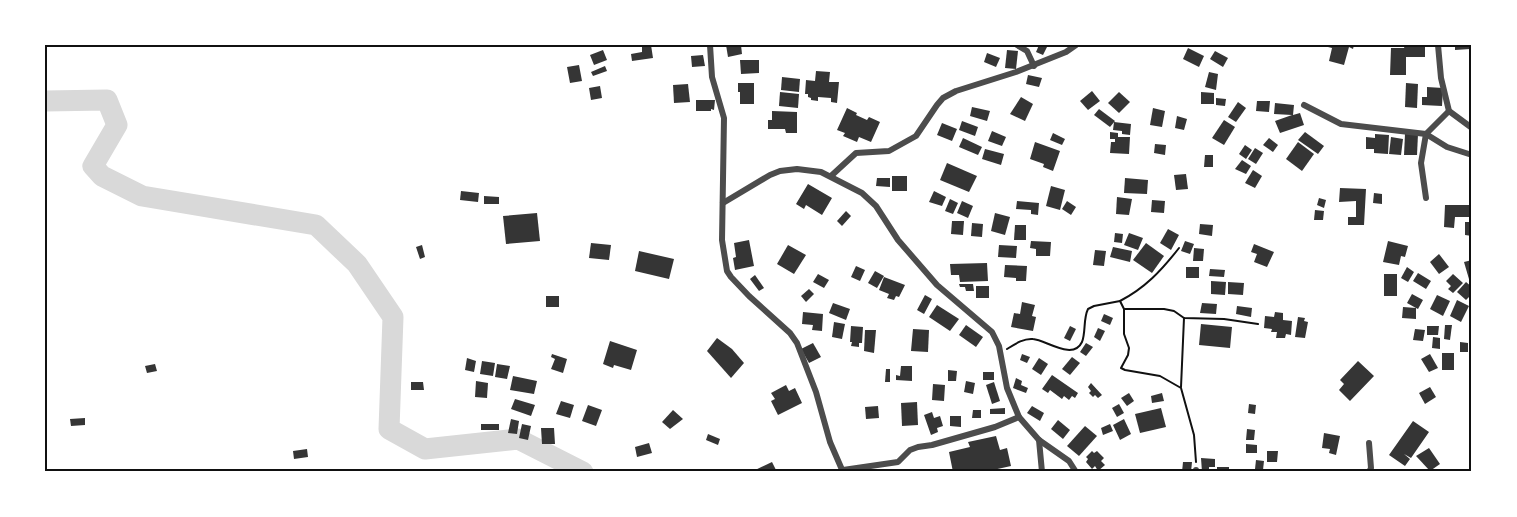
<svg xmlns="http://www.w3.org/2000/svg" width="1517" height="517" viewBox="0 0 1517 517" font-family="Karla,sans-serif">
<rect width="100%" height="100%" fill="#fff"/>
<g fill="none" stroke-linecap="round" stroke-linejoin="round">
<polyline stroke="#d9d9d9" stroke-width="21" points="45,101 107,100 117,125 93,166 102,176 142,196 316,225 357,264 393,317 389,429 425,449 518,439 583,472"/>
</g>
<g fill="#353535">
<polygon points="651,45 653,58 632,61 631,54 642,52 642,47"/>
<polygon points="726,45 741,45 742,54 728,57"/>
<polygon points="1039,45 1048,45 1043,55 1036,52"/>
<polygon points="1329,45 1354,45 1353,49 1349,47 1344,65 1329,61 1332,48 1328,47"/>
<polygon points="1405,45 1425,45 1425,57 1406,57 1406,75 1390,75 1391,48 1404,48"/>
<polygon points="1455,45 1470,45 1470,49 1455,50"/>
<polygon points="1188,48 1204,56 1199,67 1183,59"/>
<polygon points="603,50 607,60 594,65 590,55"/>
<polygon points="1007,50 1018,51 1016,69 1005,68"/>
<polygon points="1215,51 1228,58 1223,67 1210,59"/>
<polygon points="987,53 1000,58 996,67 984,62"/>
<polygon points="703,55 705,66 692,67 691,56"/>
<polygon points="740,60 759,60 759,73 741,74"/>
<polygon points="579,65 582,81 570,83 567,67"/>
<polygon points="605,66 607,71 593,76 591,72"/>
<polygon points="816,71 830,72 829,82 839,82 837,103 831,102 831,98 818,97 818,101 811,100 811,98 808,97 808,94 805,94 806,80 815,81"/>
<polygon points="1209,72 1218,74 1216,90 1205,87"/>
<polygon points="1028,75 1042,78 1039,87 1026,84"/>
<polygon points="782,77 800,79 799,92 781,90"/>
<polygon points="738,83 754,83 754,104 740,104 740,92 738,92"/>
<polygon points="1406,83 1418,84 1417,108 1405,107"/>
<polygon points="688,84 690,102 674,103 673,85"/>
<polygon points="600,86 602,98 591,100 589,88"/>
<polygon points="1427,87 1443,88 1442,106 1422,105 1422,97 1427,97"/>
<polygon points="1092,91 1100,101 1088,110 1080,101"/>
<polygon points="780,92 799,94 798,108 779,106"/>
<polygon points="1119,92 1130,102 1119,113 1108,103"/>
<polygon points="1201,92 1214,93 1214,104 1201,104"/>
<polygon points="1021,97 1033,104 1025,121 1010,114"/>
<polygon points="1216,98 1226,99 1225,106 1216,105"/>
<polygon points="696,100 715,100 714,110 711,109 711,111 696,111"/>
<polygon points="1257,101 1270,101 1269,112 1256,111"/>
<polygon points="1238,102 1246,108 1236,122 1228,117"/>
<polygon points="1275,103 1294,105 1293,115 1300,113 1304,125 1280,133 1275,121 1292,115 1274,114"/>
<polygon points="972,107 990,111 987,121 970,116"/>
<polygon points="847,108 857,113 856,115 867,120 869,117 880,122 871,142 859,137 857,142 843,136 845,133 837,130"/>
<polygon points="1153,108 1165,111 1162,127 1150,125"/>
<polygon points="1099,109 1115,121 1110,127 1094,115"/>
<polygon points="772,111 797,112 797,133 786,133 785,129 768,129 768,120 772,120"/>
<polygon points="1177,116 1187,119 1184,130 1175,128"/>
<polygon points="1224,120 1235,127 1224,145 1212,138"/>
<polygon points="962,121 978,127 975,136 959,130"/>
<polygon points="1114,122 1131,124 1130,135 1122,134 1122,131 1113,130"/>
<polygon points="942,123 957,129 952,141 937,135"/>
<polygon points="992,131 1006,137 1002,146 988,141"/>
<polygon points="1110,132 1118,133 1118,137 1130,137 1129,154 1110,153 1111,142 1115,142 1115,139 1110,139"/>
<polygon points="1305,132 1324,146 1318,154 1298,140"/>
<polygon points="1053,133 1065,139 1062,145 1050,140"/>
<polygon points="1375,134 1389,135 1388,154 1374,153 1374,149 1366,149 1366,137 1375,138"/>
<polygon points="1405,134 1418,134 1417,155 1404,155"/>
<polygon points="1391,137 1403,139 1401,155 1389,154"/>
<polygon points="963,138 982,147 978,155 959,147"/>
<polygon points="1269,138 1278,145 1273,152 1263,145"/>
<polygon points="1035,142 1060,151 1053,171 1043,167 1044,164 1030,159"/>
<polygon points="1298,142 1314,154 1302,171 1286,159"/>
<polygon points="1155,144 1166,145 1165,155 1154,153"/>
<polygon points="1245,145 1252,150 1246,159 1239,154"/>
<polygon points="1255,148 1263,153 1256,164 1248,159"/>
<polygon points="985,149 1004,154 1001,165 982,159"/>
<polygon points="1205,155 1213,155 1213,167 1204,167"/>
<polygon points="1242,160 1251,166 1246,174 1235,169"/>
<polygon points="947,163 977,176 969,192 940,180"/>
<polygon points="1253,170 1262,176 1255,188 1245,183"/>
<polygon points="1186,174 1188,189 1176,190 1174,175"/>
<rect x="892" y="176" width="15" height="15"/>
<polygon points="877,178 890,178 890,187 876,186"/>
<polygon points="1125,178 1148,180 1147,194 1124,193"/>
<polygon points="808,184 832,198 822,215 806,205 804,209 796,204"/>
<polygon points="1051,186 1065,190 1060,210 1046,206"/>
<polygon points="1340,188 1366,189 1364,225 1348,225 1348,217 1356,217 1356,201 1339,202"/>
<polygon points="461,191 479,193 478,202 460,200"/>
<polygon points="934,191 946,197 942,206 929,202"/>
<polygon points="1374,193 1382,194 1382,204 1373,203"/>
<polygon points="484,196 499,197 499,204 484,204"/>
<polygon points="1117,197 1132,199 1129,215 1116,214"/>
<polygon points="1319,198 1326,200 1324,208 1317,205"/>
<polygon points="950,199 958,203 953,214 945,211"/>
<polygon points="1152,200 1165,201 1164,213 1151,212"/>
<polygon points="962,201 973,206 968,218 957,213"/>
<polygon points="1017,201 1039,203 1038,215 1031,214 1031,210 1016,209"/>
<polygon points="1067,201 1076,207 1071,215 1062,209"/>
<polygon points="1445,205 1470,205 1470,217 1455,217 1454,228 1444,227"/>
<polygon points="1315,210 1324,211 1323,220 1314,220"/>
<polygon points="846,211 851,216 842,226 837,221"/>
<polygon points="537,213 540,241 506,244 503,216"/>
<polygon points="995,213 1010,217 1005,235 991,231"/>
<polygon points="952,221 964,221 963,235 951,234"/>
<polygon points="1465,222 1472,222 1472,236 1465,235"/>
<polygon points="972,223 983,224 982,237 971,236"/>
<polygon points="1200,224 1213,225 1212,236 1199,234"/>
<polygon points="1015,225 1026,225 1026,240 1014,240"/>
<polygon points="1168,229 1179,235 1171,250 1160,243"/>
<polygon points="1115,233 1123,234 1122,243 1114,242"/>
<polygon points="1129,233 1143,238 1138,250 1124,245"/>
<polygon points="749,240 754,266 735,270 733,258 736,257 734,243"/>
<polygon points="1031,241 1051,242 1050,256 1036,256 1036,249 1030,248"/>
<polygon points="1185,241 1194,244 1190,254 1181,251"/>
<polygon points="1388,241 1408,246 1405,257 1401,256 1399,265 1383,262"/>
<polygon points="591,243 611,245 609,260 589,258"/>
<polygon points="1146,243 1164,256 1152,273 1133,260"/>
<polygon points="1254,244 1274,252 1267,267 1254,262 1257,254 1251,252"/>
<polygon points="422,245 425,257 420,259 416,247"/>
<polygon points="788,245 806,255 794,274 777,264"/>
<polygon points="999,245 1017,246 1016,258 998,257"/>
<polygon points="1113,247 1132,251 1130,262 1110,257"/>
<polygon points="1194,248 1204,249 1203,261 1193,261"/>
<polygon points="1095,250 1106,251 1104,266 1093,265"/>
<polygon points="639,251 674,259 669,279 635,271"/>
<polygon points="1439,254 1449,267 1439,274 1430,262"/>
<polygon points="1472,260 1472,286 1471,286 1464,262"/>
<polygon points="987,263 988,281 960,282 959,275 951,275 950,264"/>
<polygon points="1005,265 1027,266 1026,281 1016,281 1016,278 1004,277"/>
<polygon points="856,266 865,270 860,281 851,277"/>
<rect x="1186" y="267" width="13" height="11"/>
<polygon points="1407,267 1414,272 1408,282 1401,278"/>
<polygon points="1210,269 1225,270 1224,277 1209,276"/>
<polygon points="875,271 884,276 877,288 868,283"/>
<polygon points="1418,273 1431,281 1426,289 1413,281"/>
<polygon points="818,274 829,280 824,288 813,282"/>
<rect x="1384" y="274" width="13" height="22"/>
<polygon points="1453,274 1463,283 1453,293 1448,289 1451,286 1446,281"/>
<polygon points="755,275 764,288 759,291 750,279"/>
<polygon points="884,277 905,285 899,297 896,296 894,300 887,298 889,294 879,290"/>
<polygon points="1211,281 1226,282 1225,295 1211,294"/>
<polygon points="1228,282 1244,283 1243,295 1228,294"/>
<polygon points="1466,282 1472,287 1472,294 1466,300 1457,292"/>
<polygon points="959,284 973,284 974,291 966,291 965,287 960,287"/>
<rect x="976" y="286" width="13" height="12"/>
<polygon points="809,289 814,294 806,302 801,296"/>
<polygon points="1412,294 1423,300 1418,309 1416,308 1416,319 1402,318 1403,307 1416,308 1407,303"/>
<polygon points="925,295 932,299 924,314 917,310"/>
<polygon points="1437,295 1450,301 1443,316 1430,309"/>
<rect x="546" y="296" width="13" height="11"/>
<polygon points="1457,300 1469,306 1461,322 1450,316"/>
<polygon points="1022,302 1035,305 1032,316 1036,317 1033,331 1011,327 1014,313 1020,314"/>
<polygon points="833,303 850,309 846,320 829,313"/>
<polygon points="1202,303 1217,304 1216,314 1200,313"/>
<polygon points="937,305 959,319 950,331 929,317"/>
<polygon points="1237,306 1252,308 1251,317 1236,314"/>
<polygon points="803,312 823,314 822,331 812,330 813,325 802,324"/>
<polygon points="1275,312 1283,313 1283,320 1292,321 1291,335 1286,334 1285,338 1276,338 1277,332 1271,332 1272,329 1264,328 1265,316 1274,317"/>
<polygon points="1104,314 1113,318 1110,325 1101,321"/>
<polygon points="1298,317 1305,318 1304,321 1308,322 1305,338 1295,337"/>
<polygon points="834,322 845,324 842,339 832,337"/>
<polygon points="1201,324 1232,327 1230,348 1199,345"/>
<polygon points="966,325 983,337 976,347 959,335"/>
<polygon points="1445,325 1452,325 1450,340 1444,339"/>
<polygon points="851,326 863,327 862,343 859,343 859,347 851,346 852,342 850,342"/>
<polygon points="1070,326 1076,329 1070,341 1064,338"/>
<polygon points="1427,326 1439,326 1438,335 1427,335"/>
<polygon points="1098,328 1105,331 1100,341 1094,337"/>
<polygon points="913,329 929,330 928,352 911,351"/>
<polygon points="1415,329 1425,330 1423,341 1413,340"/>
<polygon points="865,330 876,330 874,353 864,351"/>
<polygon points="1433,337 1440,338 1440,349 1432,348"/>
<polygon points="717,338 732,349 744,363 731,378 707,351"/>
<polygon points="610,341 637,350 631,370 614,365 613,368 603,364"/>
<polygon points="1460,342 1468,343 1468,352 1460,352"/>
<polygon points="813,343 821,357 809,363 801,349"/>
<polygon points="1086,343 1093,347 1086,356 1080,352"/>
<rect x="1442" y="353" width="12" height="17"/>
<polygon points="552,354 567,359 563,373 551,369 555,359 551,357"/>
<polygon points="1022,354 1030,357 1027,363 1020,360"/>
<polygon points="1430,354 1438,368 1429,372 1421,359"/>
<polygon points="1072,357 1080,363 1070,375 1062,369"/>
<polygon points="467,358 476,361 474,372 465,370"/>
<polygon points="1039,358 1048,364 1041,375 1032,369"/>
<polygon points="482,361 495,363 493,376 480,374"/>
<polygon points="1358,361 1374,376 1350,401 1339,390 1344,384 1340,380"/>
<polygon points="155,364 157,371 147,373 145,366"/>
<polygon points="497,364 510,366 507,379 495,377"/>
<polygon points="901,366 912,366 912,381 896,380 896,375 900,376"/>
<polygon points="886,369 890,369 890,382 885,382"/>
<polygon points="948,370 957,371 956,381 948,381"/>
<rect x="983" y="372" width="11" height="8"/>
<polygon points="1052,375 1078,393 1075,398 1072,396 1069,400 1064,396 1062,399 1050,390 1048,393 1042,389"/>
<polygon points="513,376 537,381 534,394 510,390"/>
<polygon points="1016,378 1022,381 1021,385 1028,388 1026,393 1013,388"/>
<polygon points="476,381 488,383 487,398 475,397"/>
<polygon points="966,381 975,383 973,394 964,392"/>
<polygon points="411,382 423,382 424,390 411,390"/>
<polygon points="994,382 1000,401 992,404 986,385"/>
<polygon points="1091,383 1102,395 1098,398 1095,395 1093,397 1089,393 1091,391 1088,387"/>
<polygon points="933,384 945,385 944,401 932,400"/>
<polygon points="786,385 789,391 795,388 802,403 778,415 771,401 775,399 771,393"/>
<polygon points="1430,387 1436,397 1425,404 1419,393"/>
<polygon points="1129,393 1134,401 1127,406 1121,398"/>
<polygon points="1162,393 1164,401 1152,403 1151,396"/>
<polygon points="515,399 535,405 531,416 511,409"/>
<polygon points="561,401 574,405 570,418 556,414"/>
<polygon points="917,402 918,425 902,426 901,403"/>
<polygon points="1119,404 1124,413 1117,417 1112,408"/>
<polygon points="1249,404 1256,405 1255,414 1248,413"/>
<polygon points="588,405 602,410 596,426 582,421"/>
<polygon points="878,406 879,418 866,419 865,407"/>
<polygon points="1032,406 1044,413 1040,421 1027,413"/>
<polygon points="1005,408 1005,414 990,414 990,409"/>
<polygon points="1161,408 1166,427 1140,433 1135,414"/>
<polygon points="673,410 683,419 670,429 662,422"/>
<polygon points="973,410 981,410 981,418 972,418"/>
<polygon points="932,412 934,418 940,416 943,426 937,428 938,432 931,435 924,415"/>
<polygon points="950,416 961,416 961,427 950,426"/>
<polygon points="85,418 85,425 71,426 70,419"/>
<polygon points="511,419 519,421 517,434 508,433"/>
<polygon points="1124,419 1131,434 1120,440 1113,425"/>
<polygon points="1058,420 1070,430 1063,439 1051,429"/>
<polygon points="1413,421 1429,432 1411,458 1404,454 1410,459 1405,466 1389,455"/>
<rect x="481" y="424" width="18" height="6"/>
<polygon points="522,424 531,426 528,440 519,438"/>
<polygon points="1110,424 1113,431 1103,435 1101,428"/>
<polygon points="1085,426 1097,436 1079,456 1067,446"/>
<polygon points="541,428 554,428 555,444 542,444"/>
<polygon points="1247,429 1255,430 1254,440 1246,440"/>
<polygon points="1324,433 1340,436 1336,455 1329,453 1330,449 1322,448"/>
<polygon points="708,434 720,439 718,445 706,440"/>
<polygon points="996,436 1000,450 1007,448 1011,466 984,472 953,472 949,452 970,447 968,442"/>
<polygon points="649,443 652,453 637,457 635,447"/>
<polygon points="1246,444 1257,445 1257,453 1246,453"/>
<polygon points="1429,448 1440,464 1430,471 1416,456"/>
<polygon points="307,449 308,457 294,459 293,451"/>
<polygon points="1092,451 1094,453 1097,451 1104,458 1101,461 1105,465 1098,471 1095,466 1092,469 1086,462 1088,459 1086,457"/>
<polygon points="1267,451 1278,451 1277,462 1267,462"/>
<polygon points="1201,458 1215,459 1215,467 1209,467 1209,472 1202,472"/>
<polygon points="1256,460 1264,461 1263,470 1255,469"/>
<polygon points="772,462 777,472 751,472"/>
<polygon points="1183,462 1192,462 1191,472 1182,472"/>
<rect x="1217" y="467" width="12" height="5"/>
</g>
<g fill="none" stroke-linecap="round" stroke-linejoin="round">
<g stroke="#111" stroke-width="2">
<path d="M1179,248C1161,271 1145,288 1120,301L1124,309V334L1129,348L1128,355L1121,368L1125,370L1160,376L1181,388L1194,435L1196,462"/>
<polyline points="1124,309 1164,309 1174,311 1184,318 1224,319 1258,324"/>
<path d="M1007,349C1015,344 1024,338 1033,339C1046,340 1073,361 1082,342C1086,332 1083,319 1088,309L1094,306L1120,301"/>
<polyline points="1181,387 1184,318"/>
</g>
<g stroke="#4c4c4c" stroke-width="6">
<polyline points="710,45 712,77 724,118 722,240 727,271 731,277 749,296 790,333 797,343 816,392 830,442 843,472"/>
<polyline points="1017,45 1027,51 1034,66"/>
<polyline points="1438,45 1441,78 1449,111 1472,128"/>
<polyline points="1304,105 1341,124 1426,134 1447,147 1472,155"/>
<polyline points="831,176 856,153 889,151 916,136 937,105 943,98 956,91 1016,72 1066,52 1076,45"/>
<polyline points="1426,198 1421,163 1426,134 1449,111"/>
<polyline points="723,203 770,175 780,171 797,169 821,172 862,193 876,206 898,240 937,285 992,332 999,346 1007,388 1019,417 1039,440 1069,461 1076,472"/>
<polyline points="1039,440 1042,472"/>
<polyline points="1369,443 1371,468 1369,472"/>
<polyline points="843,470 898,462 910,450 918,447 932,445 995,427 1019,417"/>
<polyline points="1196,470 1196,472"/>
</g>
</g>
<rect width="1517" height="517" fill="none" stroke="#ffffff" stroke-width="93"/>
<rect x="46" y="46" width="1424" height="424" fill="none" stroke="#111" stroke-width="2"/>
</svg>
